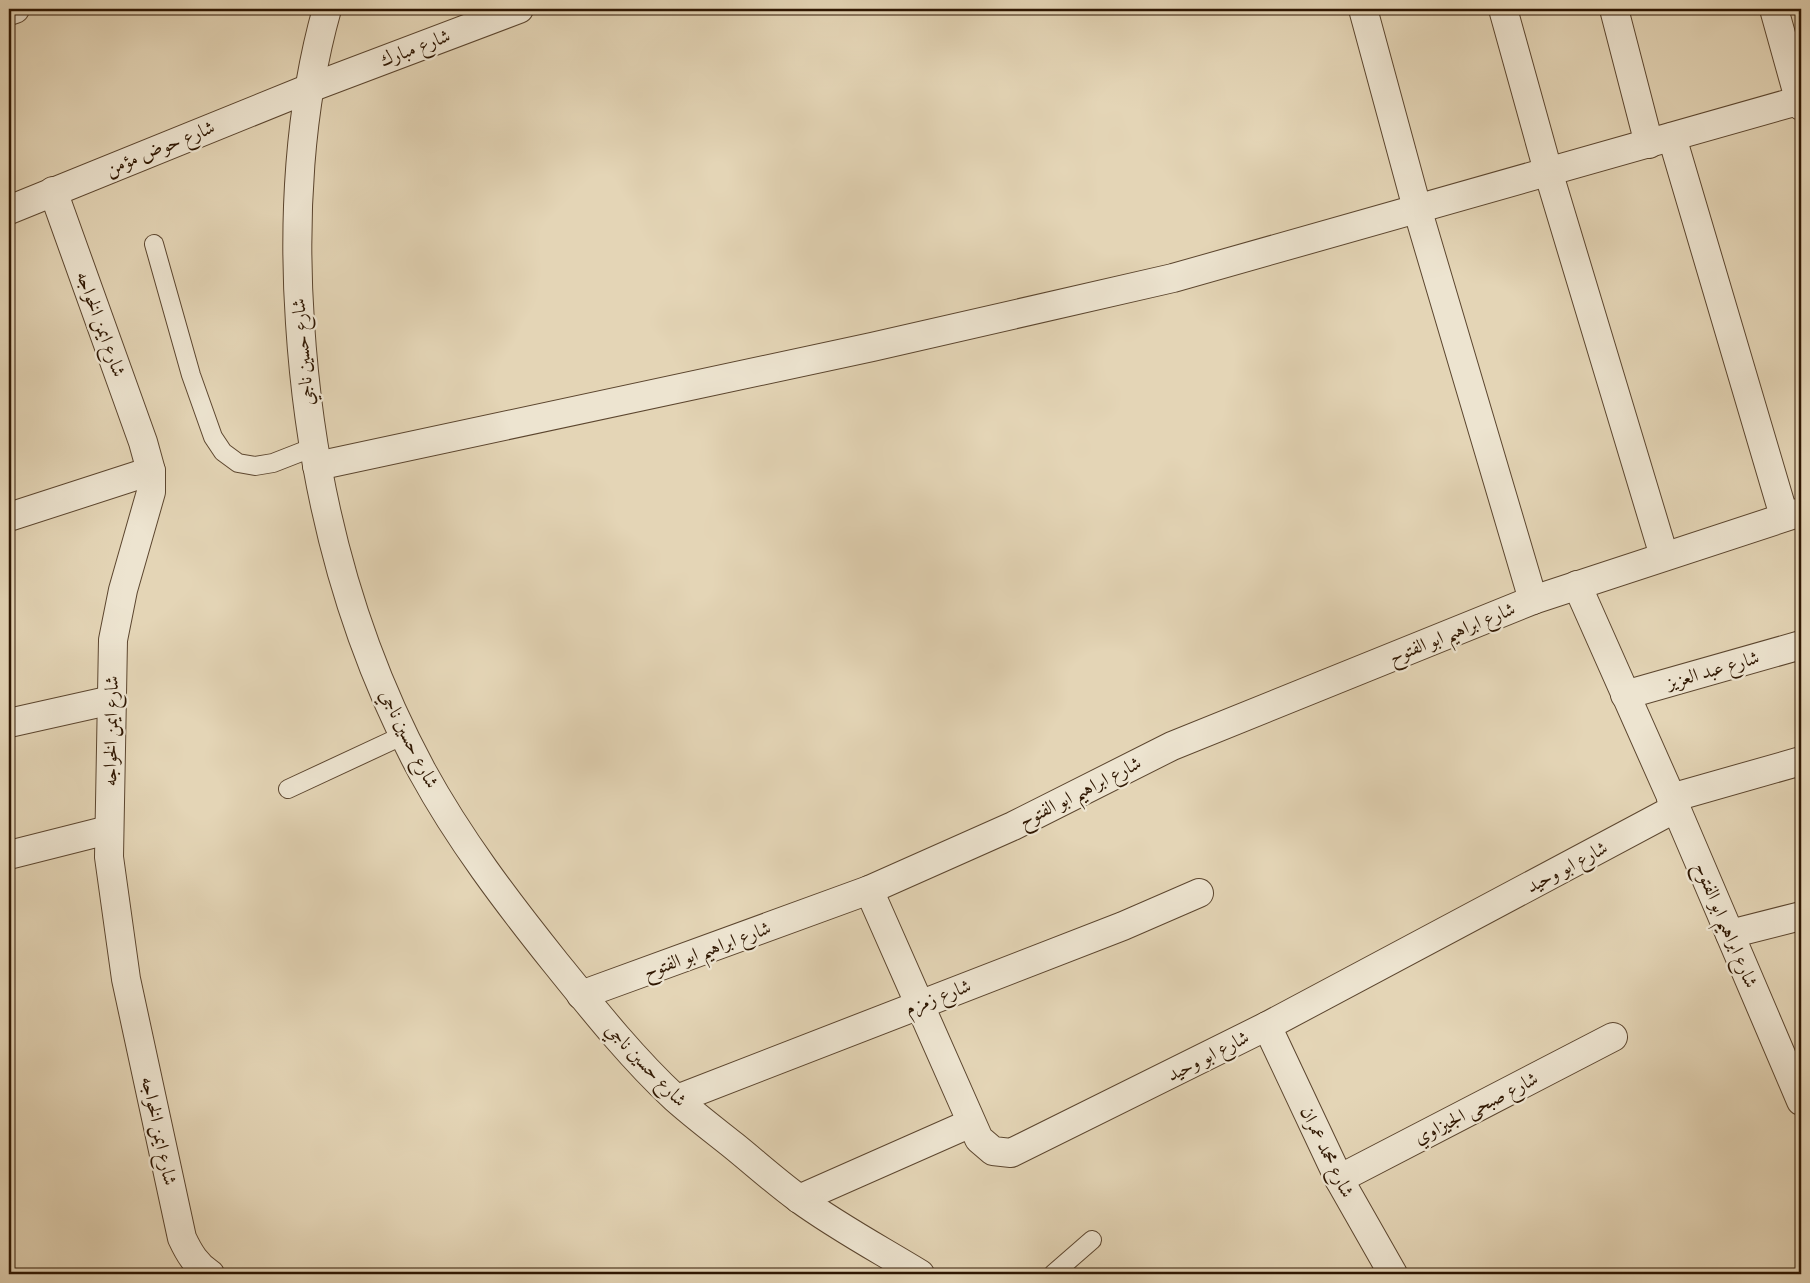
<svg xmlns="http://www.w3.org/2000/svg" width="1810" height="1283" viewBox="0 0 1810 1283" font-family="'IM FELL French Canon',Amiri,serif">
<rect width="100%" height="100%" fill="#e4d5b6"/>
<filter id="stains"><feTurbulence type="fractalNoise" baseFrequency=".004" numOctaves="4"/><feColorMatrix values="0 0 0 0 .2 0 0 0 0 .09 0 0 0 0 .02 0 0 0 .5 -.17"/></filter>
<radialGradient id="worn" r=".72"><stop offset=".6" stop-color="#630" stop-opacity="0"/><stop offset="1" stop-color="#630" stop-opacity=".3"/></radialGradient>
<g fill="none" stroke-linecap="round" stroke-linejoin="round">
<g stroke="#5c462f" stroke-width="20">
<g id="service">
<polyline points="154,244 191,375 213,437 223,452 238,463 255,466 273,463 314,447"/>
<polyline points="288,789 404,735"/>
<polyline points="1053,1274 1092,1240"/>
</g>
</g>
<g stroke="#5c462f" stroke-width="30">
<g id="minor">
<polyline points="1363,9 1417,208 1533,600"/>
<polyline points="1503,9 1548,171 1664,556"/>
<polyline points="1614,9 1649,144"/>
<polyline points="1774,9 1801,106"/>
<polyline points="9,11 15,9"/>
<polyline points="1672,137 1784,516"/>
<path d="M53,191L143,442L151,471V492L123,590L113,640L109,857L126,979L182,1238C189,1253 196,1265 210,1274"/>
<polyline points="9,210 310,88 519,9"/>
<polyline points="317,466 872,347 1173,278 1801,100"/>
<polyline points="9,517 151,471"/>
<polyline points="1577,585 1676,808 1801,1101"/>
<polyline points="1625,695 1801,645"/>
<polyline points="9,723 112,700"/>
<polyline points="1671,798 1801,761"/>
<polyline points="9,855 108,830"/>
<polyline points="869,890 979,1139 993,1151 1011,1153 1267,1026 1676,808"/>
<polyline points="1730,934 1801,916"/>
<polyline points="581,995 869,890 1013,826 1172,746 1533,600 1801,512"/>
<polyline points="1267,1026 1339,1179 1393,1274"/>
<polyline points="677,1099 1123,926 1199,893"/>
<polyline points="1339,1179 1613,1037"/>
<polyline points="799,1199 971,1123"/>
</g>
</g>
<g stroke="#5c462f" stroke-width="30">
<path id="tertiary" d="M327,9C299,108 293,220 300,323C310,479 347,632 422,771C459,839 507,902 555,962C593,1009 631,1057 675,1098C694,1115 714,1130 734,1146C755,1163 776,1182 798,1198C836,1226 879,1249 920,1274"/>
</g>
<use href="#service" stroke="#ede4d0" stroke-width="18"/>
<use href="#minor" stroke="#ede4d0" stroke-width="28"/>
<use href="#tertiary" stroke="#ede4d0" stroke-width="28"/>
</g>
<g text-anchor="middle" dominant-baseline="central" stroke-width="4.5" stroke-linejoin="round" paint-order="stroke">
<g font-size="19" fill="#2f1702" stroke="#ede4d0">
<text transform="translate(415 48) rotate(-21)">شارع مبارك</text>
<text transform="translate(160 148) rotate(-22)">شارع حوض مؤمن</text>
<text transform="translate(101 324) rotate(70)">شارع ايمن الخواجه</text>
<text transform="translate(303 352) rotate(-95)">شارع حسين ناجي</text>
<text transform="translate(1452 633) rotate(-22)">شارع ابراهيم ابو الفتوح</text>
<text transform="translate(1713 670) rotate(-16)">شارع عبد العزيز</text>
<text transform="translate(111 731) rotate(-89)">شارع ايمن الخواجه</text>
<text transform="translate(409 739) rotate(63)">شارع حسين ناجي</text>
<text transform="translate(1080 792) rotate(-27)">شارع ابراهيم ابو الفتوح</text>
<text transform="translate(1567 867) rotate(-28)">شارع ابو وحيد</text>
<text transform="translate(1726 925) rotate(67)">شارع ابراهيم ابو الفتوح</text>
<text transform="translate(707 950) rotate(-20)">شارع ابراهيم ابو الفتوح</text>
<text transform="translate(938 997) rotate(-21)">شارع زمزم</text>
<text transform="translate(1208 1056) rotate(-27)">شارع ابو وحيد</text>
<text transform="translate(646 1065) rotate(46)">شارع حسين ناجي</text>
<text transform="translate(1476 1108) rotate(-27)">شارع صبحى الجيزاوي</text>
<text transform="translate(159 1131) rotate(78)">شارع ايمن الخواجه</text>
<text transform="translate(1327 1152) rotate(64)">شارع محمد عمران</text>
</g>
</g>
<rect width="1810" height="1283" fill="none" stroke="#e4d5b6" stroke-width="30"/>
<rect x="10" y="10" width="1790" height="1263" fill="none" stroke="#2f1702" stroke-width="2.5"/>
<rect x="15" y="15" width="1780" height="1253" fill="none" stroke="#2f1702"/>
<rect width="100%" height="100%" filter="url(#stains)"/>
<rect width="100%" height="100%" fill="url(#worn)"/>
</svg>
